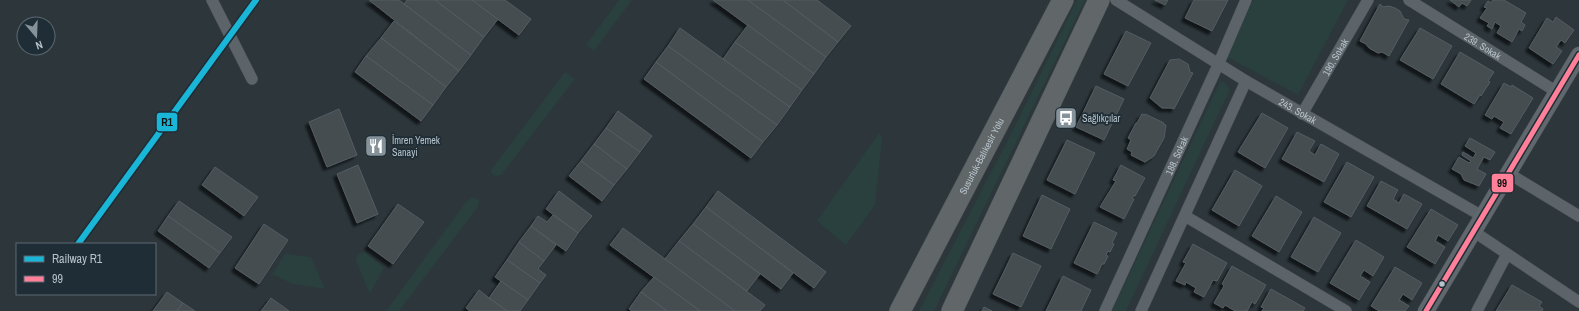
<svg xmlns="http://www.w3.org/2000/svg" width="1579" height="311" viewBox="0 0 1579 311" font-family="'Archivo Narrow',sans-serif">
<defs>
<filter id="shadow"><feDropShadow dx="-3.5" dy="3.5" stdDeviation="1" flood-color="#0009"/></filter>
</defs>
<rect width="100%" height="100%" fill="#2c363b"/>
<g fill="#29403f">
<polygon points="619,0 632,0 594,51 586,45"/>
<polygon points="1077,0 1085,0 934,311 919,311 1011,134"/>
<polygon points="1253,0 1348,0 1298,95 1227,57"/>
<polygon points="565,72 575,79 501,175 495,176 492,174 491,170"/>
<polygon points="1220,82 1224,82 1230,89 1126,311 1112,311"/>
<polygon points="879,133 882,138 875,205 846,245 817,221"/>
<polygon points="471,198 476,198 479,201 477,208 399,311 386,311 466,202"/>
<path d="M365,252L384,268L371,292H369L356,260C357,254 359,253 365,252Z"/>
<polygon points="285,254 311,257 325,289 293,284 272,274"/>
</g>
<g fill="#444d51" stroke="#545d63" filter="url(#shadow)">
<polygon points="369,0 399,0 471,55 459,71"/>
<polygon points="407,0 435,0 484,37 471,55 404,4"/>
<polygon points="435,0 472,0 498,19 484,37"/>
<polygon points="472,0 505,0 531,19 519,35"/>
<polygon points="713,0 748,0 826,57 814,74"/>
<polygon points="748,0 783,0 838,42 826,57"/>
<polygon points="783,0 817,0 851,26 838,42"/>
<polygon points="1155,0 1168,0 1165,5"/>
<polygon points="1194,0 1228,0 1212,31 1185,18"/>
<polygon points="1450,0 1471,0 1467,6 1462,3 1459,7"/>
<polygon points="1493,0 1504,0 1526,13 1521,22 1525,25 1522,31 1519,29 1512,42 1497,33 1501,26 1495,22 1492,29 1487,26 1489,23 1480,18 1487,8 1484,7 1488,1 1491,3"/>
<polygon points="1380,4 1383,7 1389,6 1395,8 1400,11 1404,19 1409,20 1389,56 1382,52 1378,53 1369,48 1366,44 1360,41"/>
<polygon points="1556,17 1574,30 1565,43 1561,40 1556,47 1562,51 1553,64 1529,48 1547,18 1553,22"/>
<polygon points="394,21 459,71 446,87 381,38"/>
<polygon points="748,25 814,74 802,90 735,42"/>
<polygon points="680,28 790,107 777,125 668,46"/>
<polygon points="1420,28 1452,46 1433,79 1400,60"/>
<polygon points="1126,31 1151,43 1128,86 1104,74"/>
<polygon points="381,38 446,87 433,105 366,56"/>
<polygon points="735,42 802,90 790,107 723,59"/>
<polygon points="668,46 777,125 763,142 656,62"/>
<polygon points="1460,52 1494,72 1488,81 1490,82 1481,96 1480,95 1474,104 1441,84"/>
<polygon points="366,56 433,105 421,121 355,72"/>
<polygon points="1179,59 1188,64 1190,72 1193,73 1174,109 1171,108 1162,108 1150,98 1170,60"/>
<polygon points="656,62 763,142 751,158 644,79"/>
<polygon points="1504,83 1511,87 1512,85 1533,98 1511,134 1500,128 1504,122 1494,116 1492,119 1485,115"/>
<polygon points="1096,86 1124,99 1104,140 1076,127"/>
<polygon points="339,109 357,155 327,167 309,122"/>
<polygon points="618,111 652,136 640,152 606,128"/>
<polygon points="1262,113 1288,128 1265,168 1238,152"/>
<polygon points="1142,114 1145,115 1145,114 1164,123 1163,124 1166,125 1164,138 1154,156 1145,162 1131,155 1132,152 1127,149 1131,140 1128,138 1136,123 1137,123"/>
<polygon points="606,128 640,152 627,169 594,144"/>
<polygon points="1297,132 1315,141 1309,151 1315,155 1321,144 1339,154 1324,182 1282,159"/>
<polygon points="1470,138 1495,152 1490,160 1484,157 1477,169 1486,174 1479,186 1464,180 1461,174 1452,169 1459,157 1469,163 1471,161 1462,155 1463,152 1473,158 1476,153 1465,146"/>
<polygon points="1067,140 1095,153 1075,194 1047,180"/>
<polygon points="594,144 627,169 614,185 581,161"/>
<polygon points="581,161 614,185 602,201 569,176"/>
<polygon points="1347,162 1374,177 1351,217 1324,202"/>
<polygon points="358,165 378,214 357,223 337,174"/>
<polygon points="1121,165 1145,178 1135,196 1134,196 1132,198 1134,199 1124,219 1100,207 1116,181 1113,180"/>
<polygon points="215,167 258,197 244,216 202,185"/>
<polygon points="1235,170 1262,186 1239,226 1212,210"/>
<polygon points="1381,181 1398,190 1393,199 1399,203 1404,194 1422,204 1407,229 1367,206"/>
<polygon points="559,191 592,216 578,233 546,209"/>
<polygon points="718,191 826,272 814,288 706,207"/>
<polygon points="1042,195 1070,209 1051,249 1023,236"/>
<polygon points="1276,196 1302,212 1279,252 1252,236"/>
<polygon points="179,201 232,237 220,253 168,216"/>
<polygon points="398,204 424,222 393,264 368,246"/>
<polygon points="706,207 793,273 781,289 693,224"/>
<polygon points="1431,209 1458,225 1448,241 1438,235 1435,241 1445,247 1435,264 1407,247"/>
<polygon points="553,215 578,233 566,251 531,226 538,216 547,222"/>
<polygon points="168,216 220,253 209,268 158,231"/>
<polygon points="1314,217 1341,233 1318,272 1291,257"/>
<polygon points="1094,222 1117,233 1112,243 1114,244 1110,252 1108,251 1106,255 1108,256 1104,264 1102,264 1097,274 1074,263"/>
<polygon points="264,224 288,240 259,284 235,268"/>
<polygon points="693,224 760,274 747,291 679,241"/>
<polygon points="531,226 556,245 544,261 519,242"/>
<polygon points="623,228 734,310 734,311 700,311 610,245"/>
<polygon points="1356,240 1384,257 1373,276 1364,270 1360,276 1370,282 1359,300 1330,283"/>
<polygon points="679,241 765,305 760,311 735,311 665,259"/>
<polygon points="519,242 544,261 538,269 546,275 540,283 507,260"/>
<polygon points="1193,244 1227,263 1217,281 1213,280 1204,297 1194,292 1196,288 1186,282 1185,285 1176,281 1186,263 1183,262"/>
<polygon points="1013,253 1041,266 1021,307 993,294"/>
<polygon points="507,260 540,283 528,300 495,277"/>
<polygon points="1232,266 1266,285 1255,304 1252,302 1247,311 1235,311 1225,305 1223,308 1214,303 1224,286 1222,284"/>
<polygon points="1395,267 1422,283 1412,300 1403,294 1399,300 1409,306 1405,311 1379,311 1371,306"/>
<polygon points="1063,276 1091,290 1081,311 1046,311"/>
<polygon points="654,277 700,311 667,311 641,292"/>
<polygon points="501,281 528,300 520,311 507,311 489,298"/>
<polygon points="1512,285 1542,302 1539,306 1543,309 1542,311 1496,311"/>
<polygon points="1271,289 1305,308 1303,311 1262,311 1264,308 1261,307"/>
<polygon points="479,290 489,298 507,311 470,311 466,308"/>
<polygon points="167,292 183,303 177,311 153,311"/>
<polygon points="641,292 667,311 632,311 629,309"/>
<polygon points="271,298 289,311 261,311"/>
<polygon points="183,303 195,311 177,311"/>
<polygon points="984,307 992,311 982,311"/>
</g>
<g fill="none" stroke-linecap="round" stroke-linejoin="round">
<g stroke="#4a5155" stroke-width="12">
<g id="street">
<polyline points="212,0 252,79"/>
<path id="s1" d="M1116,0L1246,81L1482,216"/>
<path id="s2" d="M1409,0L1557,92"/>
<path id="s3" d="M1302,114L1368,0"/>
<polyline points="1508,173 1579,216"/>
<polyline points="1185,216 1346,311"/>
<polyline points="1473,231 1579,302"/>
<path id="s4" d="M1105,311L1218,65L1246,0"/>
<polyline points="1141,311 1246,81"/>
<polyline points="1477,311 1507,254"/>
</g>
</g>
<g stroke="#4a5155" stroke-width="17">
<polyline id="secondary" points="1426,311 1579,55"/>
</g>
<g stroke="#495157" stroke-width="22">
<g id="highway">
<path id="s5" d="M900,311L1063,0"/>
<polyline points="952,311 1099,0"/>
</g>
</g>
<use href="#street" stroke="#5c6469" stroke-width="11"/>
<use href="#secondary" stroke="#61686d" stroke-width="16"/>
<use href="#highway" stroke="#616668" stroke-width="21"/>
<g stroke="#1f2d36" stroke-width="8">
<polyline id="bus-1" points="1426,311 1579,55"/>
</g>
<use href="#bus-1" stroke="#ff8098" stroke-width="5"/>
<g stroke="#1f2d36" stroke-width="9">
<polyline id="rail-1" points="78,244 256,0"/>
</g>
<use href="#rail-1" stroke="#1ab6d8" stroke-width="6"/>
</g>
<defs>
<g id="bus-square" transform="scale(1.15)"><rect x="-9" y="-9" width="18" height="18" rx="4" fill="#869299" stroke="#1f2d36"/><path d="M-5-6H5V4H4V6H2V4H-2V6H-4V4H-5ZM-3.5-4V0h7V-4ZM-3.5 1.2v1.5H-2V1.2ZM2 1.2v1.5H3.5V1.2Z" fill="#fff"/></g>
<g id="restaurant-square" transform="scale(1.15)"><rect x="-9" y="-9" width="18" height="18" rx="4" fill="#869299" stroke="#1f2d36"/><path d="M-5-6h1v4h1v-4h1v4h1v-4h1v5L-1.5 .5V6h-2V.5L-5-1ZM5-6V6H3V1.5H1.5Q1.5-4 5-6Z" fill="#fff"/></g>
</defs>
<g fill-rule="evenodd">
<use href="#bus-square" x="1066" y="118"/>
<use href="#restaurant-square" x="376" y="146"/>
</g>
<circle fill="#b7c3cb" stroke="#1f2d36" stroke-width="1.5" cx="1442" cy="284" r="3.5"/>
<g text-anchor="middle" dominant-baseline="central" stroke-width="3.5" stroke-linejoin="round" paint-order="stroke">
<g font-size="10" fill="#b7c3cb" stroke="#1f2d36">
<text stroke="none"><textPath href="#s2" startOffset="87">239. Sokak</textPath></text>
<text stroke="none"><textPath href="#s3" startOffset="66">190. Sokak</textPath></text>
<text stroke="none"><textPath href="#s1" startOffset="213">243. Sokak</textPath></text>
<text stroke="none"><textPath href="#s5" startOffset="175">Susurluk-Balıkesir Yolu</textPath></text>
<text stroke="none"><textPath href="#s4" startOffset="171">188. Sokak</textPath></text>
</g>
<g font-size="10" fill="#b7c3cb" stroke="#1f2d36" text-anchor="start">
<text x="1082" y="118">Sağlıkçılar</text>
<text x="392" y="140">İmren Yemek<tspan x="392" dy="12">Sanayi</tspan></text>
</g>
</g>
<g stroke="#1f2d36" stroke-width="1.5">
<rect x="156" y="112" width="22" height="20" rx="4" fill="#1ab6d8"/>
<rect x="1491" y="173" width="23" height="20" rx="4" fill="#ff8098"/>
</g>
<g font-size="11" text-anchor="middle" font-weight="bold" fill="#111">
<text x="167" y="126">R1</text>
<text x="1502" y="187">99</text>
</g>
<rect x="16" y="243" width="140" height="52" fill="#1f2d36" stroke="#5c6972"/>
<rect x="24" y="256" width="20" height="6" fill="#1ab6d8" stroke="#5c6972"/>
<text x="52" y="263" font-size="12" fill="#b7c3cb">Railway R1</text>
<rect x="24" y="276" width="20" height="6" fill="#ff8098" stroke="#5c6972"/>
<text x="52" y="283" font-size="12" fill="#b7c3cb">99</text>
<g transform="translate(36 36) rotate(161)"><circle r="19" fill="#1f2d36" stroke="#5c6972"/>
<path d="M0-3L7 15L0 10L-7 15Z" fill="#869299"/>
<text y="-6" font-size="11" font-weight="bold" text-anchor="middle" fill="#b7c3cb">N</text>
</g>
</svg>
